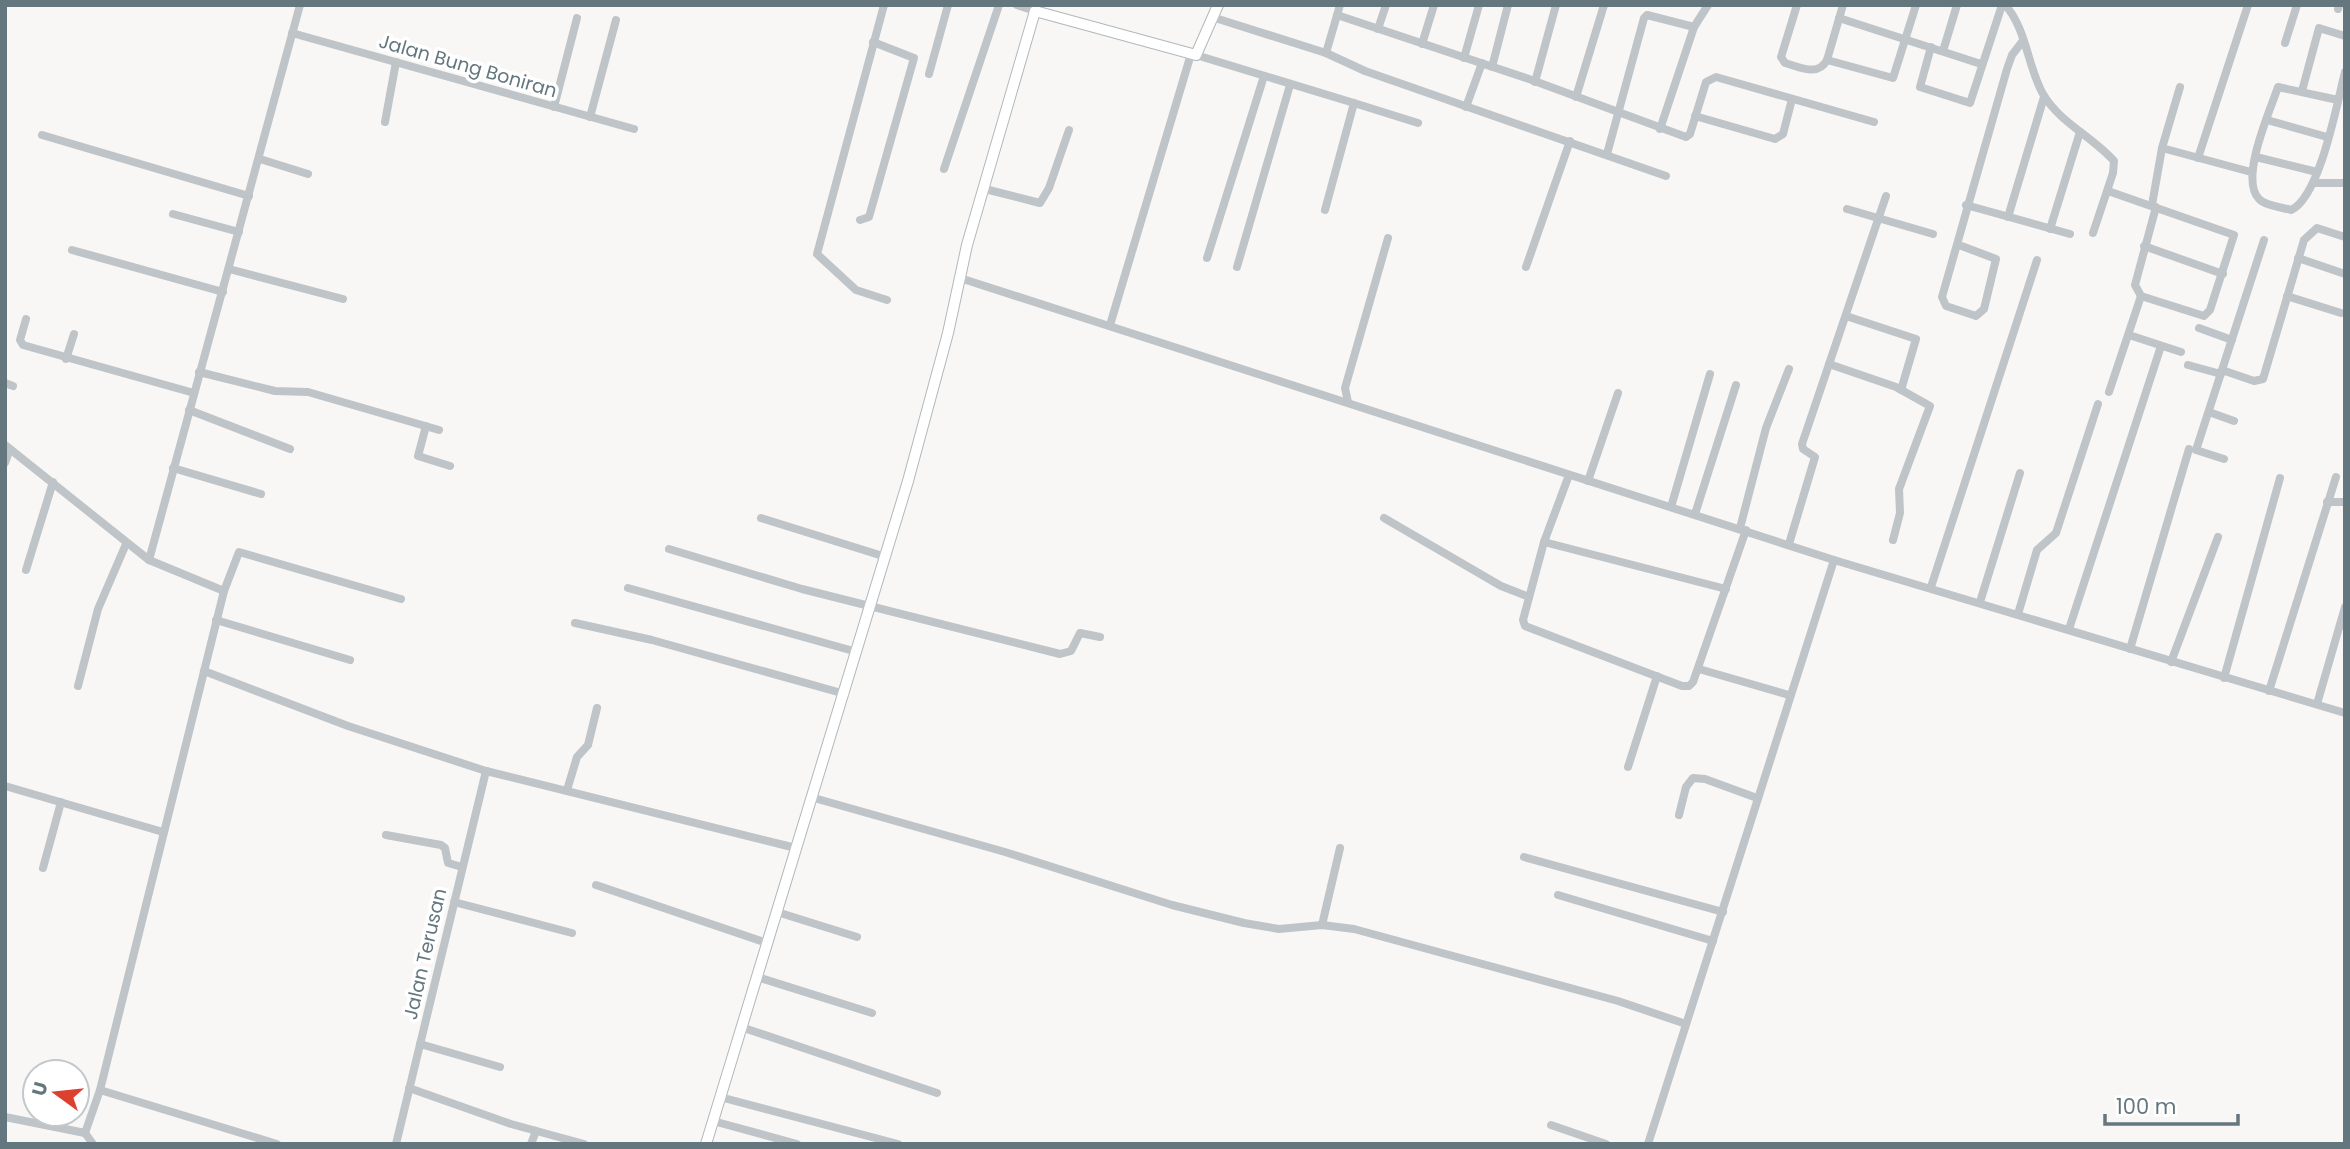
<svg xmlns="http://www.w3.org/2000/svg" width="2350" height="1149" viewBox="0 0 2350 1149" font-family="Poppins,sans-serif">
<rect width="100%" height="100%" fill="#f8f7f5"/>
<g fill="none" stroke-linecap="round" stroke-linejoin="round">
<g stroke="#b1b8bb" stroke-width="12">
<polyline id="secondary" points="706,1144 908,481 948,333 967,245 1035,11 1196,55 1218,5"/>
</g>
<g stroke="#bec4c7" stroke-width="8">
<polyline points="884,5 817,254 856,290 887,300"/>
<polyline points="1017,5 1035,11 1037,5"/>
<path d="M1797,5L1781,57L1785,63C1800,67 1818,77 1827,60L1843,5"/>
<path d="M2005,5C2026,27 2028,68 2043,94C2059,122 2093,137 2114,161L2113,173L2093,233"/>
<polyline points="2338,9 2339,5"/>
<polyline points="1337,15 1529,79 1686,137 1690,134 1706,82 1716,77 1874,122"/>
<polyline points="1212,17 1326,53 1365,71 1666,176"/>
<polyline points="1839,18 1981,64"/>
<polyline points="1378,29 1386,5"/>
<polyline points="292,33 634,129"/>
<polyline points="2285,43 2297,5"/>
<polyline points="1422,44 1434,5"/>
<polyline points="1931,47 1920,87 1970,103 2002,5"/>
<polyline points="1943,51 1957,5"/>
<polyline points="1326,53 1340,5"/>
<polyline points="1196,55 1354,103 1325,210"/>
<polyline points="1464,58 1479,5"/>
<polyline points="1827,60 1893,78 1916,5"/>
<polyline points="1492,67 1508,5"/>
<polyline points="929,74 948,5"/>
<polyline points="1535,82 1556,5"/>
<polyline points="2302,91 2319,28 2345,36"/>
<polyline points="1576,97 1604,5"/>
<path d="M2338,100L2278,87C2270,111 2239,179 2259,199C2266,206 2281,207 2291,210C2320,197 2337,103 2345,72"/>
<polyline points="1354,103 1418,123"/>
<polyline points="554,107 577,18"/>
<polyline points="1466,107 1482,63"/>
<polyline points="1695,116 1775,139 1783,134 1792,99"/>
<polyline points="590,117 616,20"/>
<polyline points="2267,120 2327,137"/>
<polyline points="385,122 396,62"/>
<polyline points="1660,129 1694,27 1708,5"/>
<polyline points="42,135 249,196"/>
<polyline points="2162,148 2180,87"/>
<polyline points="1607,154 1644,18 1647,15 1694,27"/>
<polyline points="2256,157 2317,172"/>
<polyline points="2198,158 2248,5"/>
<polyline points="260,159 308,174"/>
<polyline points="944,169 999,5"/>
<polyline points="2314,183 2345,183"/>
<polyline points="985,189 1040,203 1049,188 1069,130"/>
<polyline points="2108,191 2234,235 2210,310 2204,316 2141,296 2135,285 2156,207"/>
<polyline points="1966,205 2070,234"/>
<polyline points="2152,205 2162,148 2251,172"/>
<polyline points="1847,209 1933,234"/>
<polyline points="173,214 239,232"/>
<polyline points="2008,217 2044,97"/>
<polyline points="860,220 869,217 914,58 873,42"/>
<polyline points="2050,229 2080,132"/>
<polyline points="1959,245 1996,259 1984,309 1976,316 1946,306 1942,297 2007,69 2012,55 2022,42"/>
<polyline points="2144,246 2223,274"/>
<polyline points="72,250 223,292"/>
<polyline points="1207,258 1264,76"/>
<polyline points="2298,258 2345,274"/>
<polyline points="1237,267 1290,85"/>
<polyline points="1526,267 1570,141"/>
<polyline points="229,269 343,299"/>
<polyline points="960,278 1834,560 1648,1144"/>
<polyline points="2287,296 2341,313"/>
<polyline points="1846,316 1916,339 1901,390"/>
<polyline points="26,319 20,340 23,345 194,393"/>
<polyline points="1110,325 1191,54"/>
<polyline points="2199,328 2232,340"/>
<polyline points="2129,335 2181,352"/>
<polyline points="66,359 74,334"/>
<polyline points="1829,364 1896,387 1930,406 1899,489 1900,513 1893,540"/>
<polyline points="2188,365 2221,374"/>
<polyline points="2222,370 2264,240"/>
<polyline points="199,372 275,391 308,392 439,430"/>
<polyline points="5,383 13,386"/>
<polyline points="2109,392 2141,296"/>
<polyline points="1348,402 1345,388 1388,238"/>
<polyline points="189,410 290,449"/>
<polyline points="2209,412 2234,421"/>
<polyline points="426,426 418,456 450,466"/>
<polyline points="5,445 149,560"/>
<polyline points="2224,459 2196,450 2222,370 2254,381 2263,379 2304,240 2317,228 2345,237"/>
<polyline points="5,463 10,449"/>
<polyline points="173,468 261,494"/>
<polyline points="1569,475 1544,542 1523,620 1525,626 1682,686 1689,686 1693,682 1746,530"/>
<polyline points="1588,481 1618,393"/>
<polyline points="2327,502 2345,502"/>
<polyline points="1671,507 1710,374"/>
<polyline points="1695,514 1736,385"/>
<polyline points="761,518 886,557"/>
<polyline points="1384,518 1501,586 1529,597"/>
<polyline points="1740,528 1766,428 1789,369"/>
<polyline points="1544,542 1726,589"/>
<polyline points="1789,544 1815,457 1803,449 1802,444 1886,196"/>
<polyline points="669,549 802,589 1060,654 1071,651 1080,633 1100,637"/>
<polyline points="1834,560 2345,713"/>
<polyline points="26,570 53,482"/>
<polyline points="1931,587 2037,260"/>
<polyline points="628,588 857,652"/>
<polyline points="224,591 239,552 401,599"/>
<polyline points="1980,602 2020,473"/>
<polyline points="2018,614 2037,550 2056,533 2098,404"/>
<polyline points="216,620 350,660"/>
<polyline points="575,623 652,640 845,694"/>
<polyline points="2069,629 2161,346"/>
<polyline points="2130,649 2189,449"/>
<polyline points="2171,662 2218,537"/>
<polyline points="1699,669 1789,695"/>
<polyline points="204,671 348,726 486,771 796,848"/>
<polyline points="2224,678 2280,478"/>
<polyline points="78,686 98,609 126,544"/>
<polyline points="2269,691 2336,477"/>
<polyline points="2317,704 2345,607"/>
<polyline points="1628,767 1657,676"/>
<polyline points="5,786 163,832"/>
<polyline points="567,790 577,757 588,745 597,708"/>
<polyline points="814,798 1005,852 1172,905 1244,923 1279,929 1322,925 1354,929 1618,1001 1686,1024"/>
<polyline points="1679,815 1686,787 1693,778 1705,779 1757,798"/>
<polyline points="386,835 441,845 445,848 448,863 462,867"/>
<polyline points="1524,857 1723,912"/>
<polyline points="43,868 61,802"/>
<polyline points="596,885 767,943"/>
<polyline points="1558,895 1713,941"/>
<polyline points="454,902 572,933"/>
<polyline points="777,912 857,937"/>
<polyline points="1322,925 1340,848"/>
<polyline points="757,977 872,1013"/>
<polyline points="741,1027 937,1093"/>
<polyline points="420,1044 500,1067"/>
<polyline points="409,1088 511,1124 584,1144"/>
<polyline points="100,1090 277,1144"/>
<polyline points="720,1097 898,1144"/>
<polyline points="5,1117 85,1133 100,1090 224,591 149,560 300,5"/>
<polyline points="713,1121 797,1144"/>
<polyline points="1551,1125 1606,1144"/>
<polyline points="85,1133 93,1144"/>
<polyline points="396,1144 486,771"/>
<polyline points="531,1144 536,1131"/>
</g>
<use href="#secondary" stroke="#fff" stroke-width="10"/>
</g>
<g text-anchor="middle" dominant-baseline="central" stroke-width="7" stroke-linejoin="round" paint-order="stroke">
<g font-size="19" fill="#64777f" stroke="#fff">
<text transform="translate(468 66) rotate(16)">Jalan Bung Boniran</text>
<text transform="translate(425 954) rotate(-77)">Jalan Terusan</text>
</g>
</g>
<rect width="2350" height="1149" fill="none" stroke="#64777f" stroke-width="14"/>
<g transform="translate(56 1093) rotate(285)"><circle r="33" fill="#ffffff" stroke="#c1c9cc" stroke-width="2"/>
<path d="M0-5L12 26L0 18L-12 26Z" fill="#dc4130"/>
<text y="-10" font-size="19" font-weight="bold" text-anchor="middle" fill="#64777f">U</text>
</g>
<path d="M2105 1114v10h133v-10" fill="none" stroke="#64777f" stroke-width="3.5"/>
<text x="2116" y="1114" font-size="21" fill="#64777f" stroke="#ffffff" stroke-width="5" paint-order="stroke">100 m</text>
</svg>
